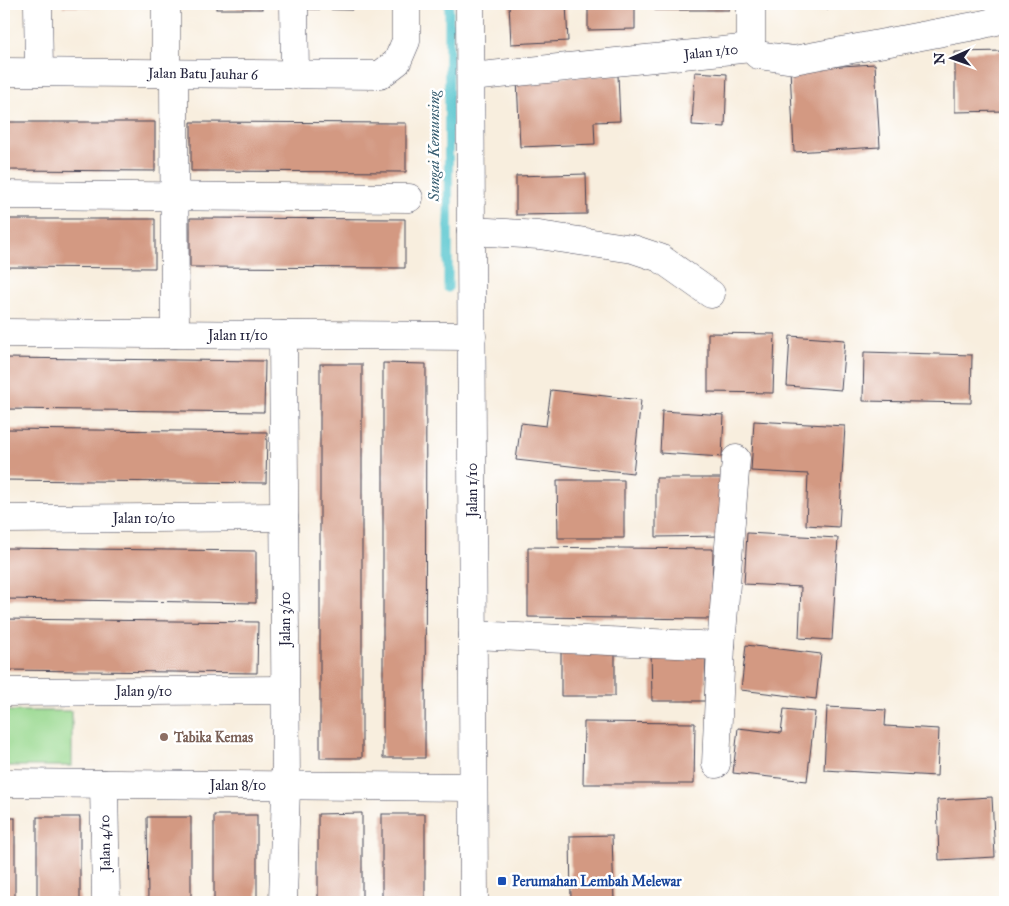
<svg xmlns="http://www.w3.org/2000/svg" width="1009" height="906" viewBox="0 0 1009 906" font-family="'IM FELL Great Primer',serif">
<rect width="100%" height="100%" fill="#fff"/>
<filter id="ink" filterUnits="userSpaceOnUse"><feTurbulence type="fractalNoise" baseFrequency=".02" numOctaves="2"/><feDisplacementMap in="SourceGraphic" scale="10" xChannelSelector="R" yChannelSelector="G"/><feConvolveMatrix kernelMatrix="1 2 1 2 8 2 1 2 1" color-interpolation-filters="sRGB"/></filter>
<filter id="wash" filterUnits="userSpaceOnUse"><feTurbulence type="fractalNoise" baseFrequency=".0096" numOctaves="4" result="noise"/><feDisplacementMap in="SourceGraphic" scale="20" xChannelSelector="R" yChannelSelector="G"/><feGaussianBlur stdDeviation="1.12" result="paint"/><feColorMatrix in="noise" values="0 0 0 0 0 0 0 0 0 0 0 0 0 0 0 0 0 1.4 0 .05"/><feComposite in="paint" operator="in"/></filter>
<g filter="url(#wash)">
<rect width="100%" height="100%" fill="#f8eede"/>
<rect fill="#98d88e" stroke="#5d7d64" x="4" y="711" width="68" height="55"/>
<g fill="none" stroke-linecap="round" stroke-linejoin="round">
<polyline stroke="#59c6cf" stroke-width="9" points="448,288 449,4"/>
</g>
<g id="blocks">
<g fill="#d39982">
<rect x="63" y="4" width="45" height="3"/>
<rect x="216" y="4" width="46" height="5"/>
<polygon points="307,4 352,4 352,10 307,9"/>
<polygon points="509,4 566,4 568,41 511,44"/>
<polygon points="588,4 635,4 635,29 588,30"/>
<rect x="655" y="4" width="74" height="6"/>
<rect x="782" y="4" width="52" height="5"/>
<polygon points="1005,51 1005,111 955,112 955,52"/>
<polygon points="875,64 880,147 794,152 790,69"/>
<polygon points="695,72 727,74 725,127 692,125"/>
<polygon points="618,75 620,121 594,122 595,144 520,147 517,79"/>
<polygon points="4,122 155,122 155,171 4,170"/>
<polygon points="191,122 406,123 406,172 191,171"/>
<polygon points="586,174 587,214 516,215 516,176"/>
<polygon points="190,218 405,219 405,268 190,267"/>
<polygon points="4,219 155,219 155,268 4,267"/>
<polygon points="708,333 775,334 773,393 708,392"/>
<polygon points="790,336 845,340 841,390 787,386"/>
<polygon points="864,352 972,355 971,403 863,401"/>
<polygon points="4,358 265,361 264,412 4,409"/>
<polygon points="383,363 426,364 425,758 383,758"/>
<rect x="320" y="364" width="42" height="394"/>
<polygon points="551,390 641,400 633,473 516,460 521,423 546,426"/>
<polygon points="662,411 724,415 722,457 660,453"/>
<polygon points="754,421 845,426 839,527 806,525 808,474 751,471"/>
<polygon points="4,429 267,432 266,483 4,480"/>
<polygon points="656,478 722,478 722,536 656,537"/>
<polygon points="557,480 624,480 624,538 558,538"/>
<polygon points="747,533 838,538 832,640 799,638 801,587 744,584"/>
<polygon points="528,547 713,549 712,619 528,617"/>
<polygon points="4,548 256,551 256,603 4,599"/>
<polygon points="4,619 258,622 257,673 4,670"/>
<polygon points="615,644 615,696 561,696 561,645"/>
<polygon points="746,645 821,654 816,699 741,690"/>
<polygon points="651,649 706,649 705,701 652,701"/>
<polygon points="827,707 886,710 885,726 939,729 937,776 824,770"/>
<polygon points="784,709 815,712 807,781 733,773 738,728 781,733"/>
<polygon points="584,722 695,723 694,784 583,784"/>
<polygon points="992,797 995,857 939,860 937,800"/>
<polygon points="362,813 362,902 318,902 318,814"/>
<rect x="382" y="814" width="43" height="88"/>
<rect x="214" y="815" width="43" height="87"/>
<rect x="37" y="817" width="43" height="85"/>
<polygon points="147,817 191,817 191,902 148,902"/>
<rect x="4" y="818" width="11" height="84"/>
<polygon points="612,835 614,902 571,902 570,836"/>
</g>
</g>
</g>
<g filter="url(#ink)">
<use href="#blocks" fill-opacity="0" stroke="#424153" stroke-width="1"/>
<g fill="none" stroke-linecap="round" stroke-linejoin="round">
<g stroke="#424153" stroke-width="29">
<g id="minor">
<polyline points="38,4 39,72"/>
<polyline points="294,4 295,75"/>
<polyline points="470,4 474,902"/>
<polyline points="751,48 751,4"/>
<polyline points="4,72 380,75 397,62 406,41 406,4"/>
<polyline points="166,73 166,4"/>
<polyline points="174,73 175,334"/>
<polyline points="471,77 751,48 758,55 794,60 980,25 1005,19"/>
<polyline points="4,195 409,198"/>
<polyline points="471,231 539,235 633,249 660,258 711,294"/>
<polyline points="4,333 472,336"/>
<polyline points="283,335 286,786 283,902"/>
<polyline points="4,519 284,517"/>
<polyline points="473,635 721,646"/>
<polyline points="4,692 285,690"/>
<polyline points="716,764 721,646 736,459"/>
<polyline points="4,783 473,787"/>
<polyline points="104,784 106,902"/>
</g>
</g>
<use href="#minor" stroke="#fff" stroke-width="28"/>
</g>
</g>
<circle fill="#8d6e63" stroke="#fff" stroke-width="2" cx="164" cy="737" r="5"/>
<rect fill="#1a4fb4" stroke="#fff" stroke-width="2" x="497" y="876" width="10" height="10" rx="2.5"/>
<g text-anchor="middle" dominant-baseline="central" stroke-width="5" stroke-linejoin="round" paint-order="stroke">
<g font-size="14" fill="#22223b" stroke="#fff">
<text transform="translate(711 52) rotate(-6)">Jalan 1/10</text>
<text transform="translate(203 74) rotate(1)">Jalan Batu Jauhar 6</text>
<text x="238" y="335">Jalan 11/10</text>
<text transform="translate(472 490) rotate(-90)">Jalan 1/10</text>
<text x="144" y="518">Jalan 10/10</text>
<text transform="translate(285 619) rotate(-90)">Jalan 3/10</text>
<text x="144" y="691">Jalan 9/10</text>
<text x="238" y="785">Jalan 8/10</text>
<text transform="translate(105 843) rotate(-91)">Jalan 4/10</text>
</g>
<g font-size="14" font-weight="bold" fill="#785e54" stroke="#fff" text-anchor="start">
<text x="174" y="737">Tabika Kemas</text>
</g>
<g font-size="14" font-weight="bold" fill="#164399" stroke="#fff" text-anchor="start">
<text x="512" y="881">Perumahan Lembah Melewar</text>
</g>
<g font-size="15" font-style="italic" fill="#355b6f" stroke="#fff">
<text transform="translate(434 146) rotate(-90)">Sungai Kemunsing</text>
</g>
</g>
<rect width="1009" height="906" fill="none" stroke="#fff" stroke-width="20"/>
<g transform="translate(952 58) rotate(268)" stroke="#ffffff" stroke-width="4" paint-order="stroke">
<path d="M0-4L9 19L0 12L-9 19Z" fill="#22223b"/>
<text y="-8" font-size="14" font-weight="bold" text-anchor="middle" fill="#22223b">N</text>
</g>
</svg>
